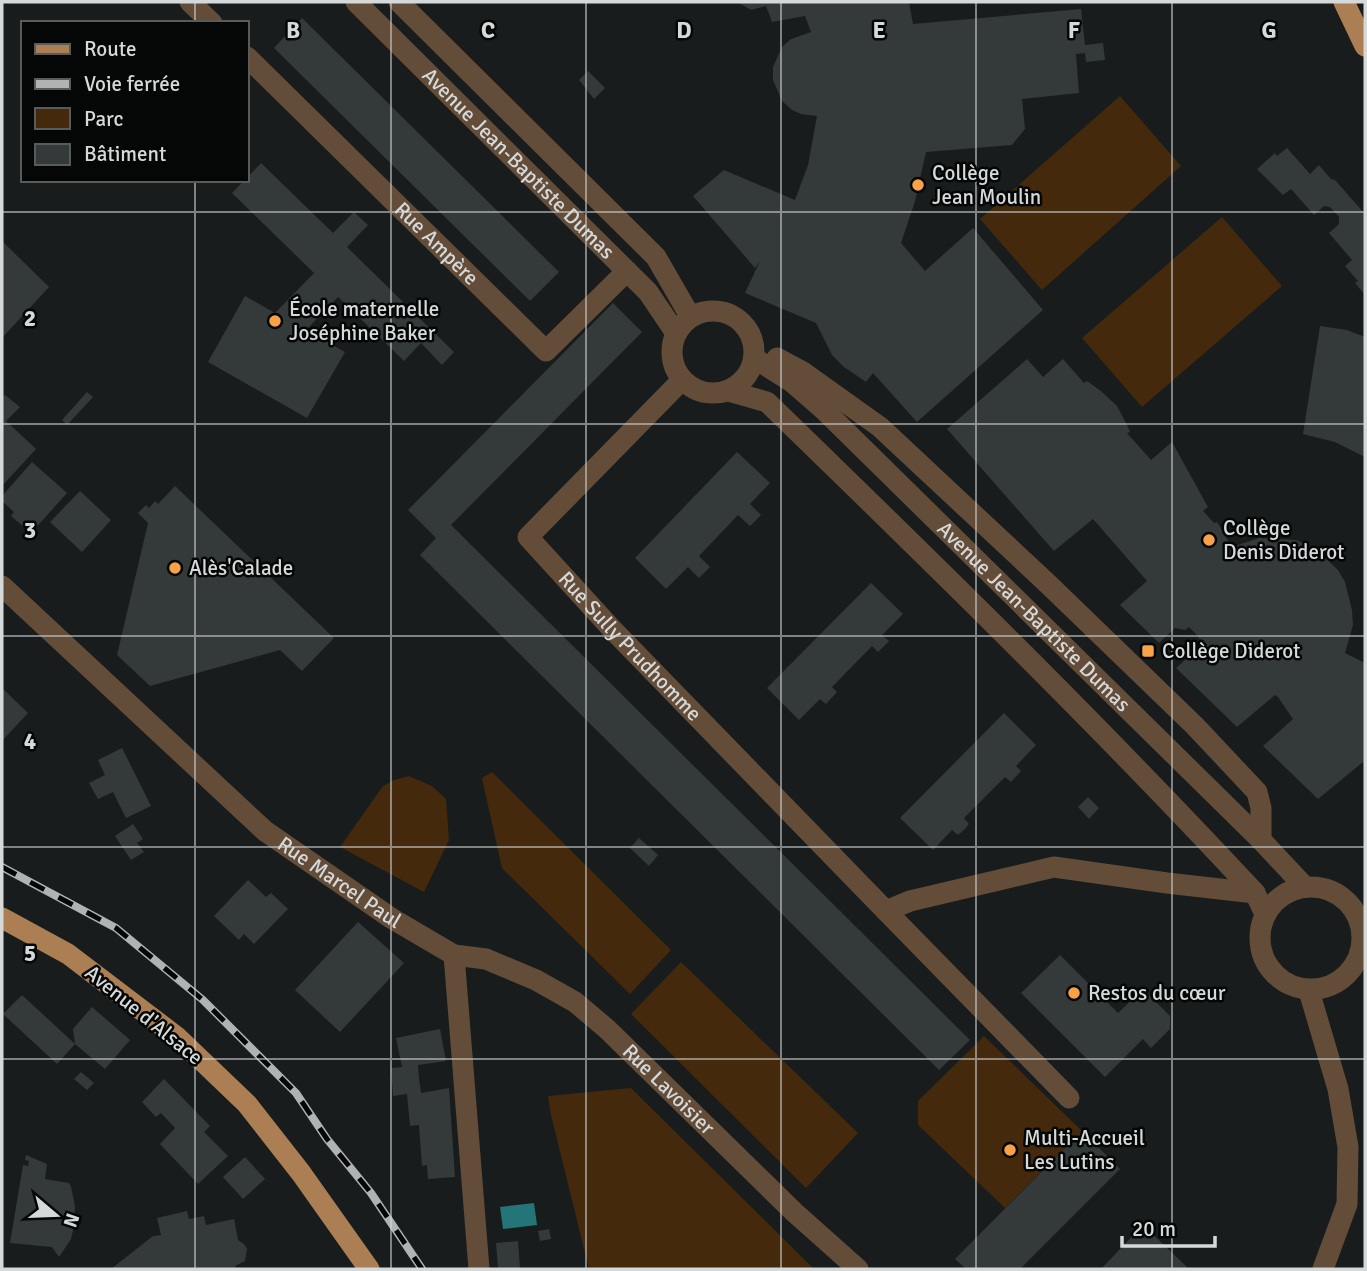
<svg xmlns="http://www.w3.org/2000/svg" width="1367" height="1271" viewBox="0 0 1367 1271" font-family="Signika,sans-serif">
<rect width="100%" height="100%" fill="#181c1c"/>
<g fill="#44290d">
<polygon points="1120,96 1181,166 1042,290 980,219"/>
<polygon points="1222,217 1282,286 1142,407 1082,338"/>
<polygon points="492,772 671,950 630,994 502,868 482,778"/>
<polygon points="409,776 432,786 446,799 449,840 424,892 340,847 383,786 394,780"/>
<polygon points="681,962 858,1133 806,1188 631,1014"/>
<polygon points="984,1036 1082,1131 1005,1208 918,1125 918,1101"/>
<polygon points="631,1088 814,1269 589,1269 551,1115 548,1096"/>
</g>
<polygon fill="#237578" points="534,1203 537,1225 503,1229 500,1207"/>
<g fill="#343939">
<polygon points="737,2 909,2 913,24 1081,9 1085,45 1103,43 1105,60 1086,62 1085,53 1076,54 1079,93 1022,99 1025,129 1012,145 926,152 915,201 901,243 925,271 973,228 1043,310 917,422 873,373 866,382 844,367 832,355 816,323 745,293 760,261 755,268 693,196 724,170 795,200 808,165 817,116 801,114 792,110 782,101 773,80 773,67 782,47 791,39 811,32 805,16 772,22 766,6 751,10"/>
<polygon points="302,18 559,272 530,301 274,48"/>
<polygon points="588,71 605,88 594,99 579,80"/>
<polygon points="1287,148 1310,174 1319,165 1331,179 1335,180 1365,214 1365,295 1355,283 1358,281 1345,266 1352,260 1329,233 1339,224 1339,217 1330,207 1324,206 1314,215 1291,189 1283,195 1257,169 1275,153 1277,156"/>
<polygon points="261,163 333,233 354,212 368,225 347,247 454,352 442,365 421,343 404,361 338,297 306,330 345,352 307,418 208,362 245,296 275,313 314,273 232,193"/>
<polygon points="2,241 49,287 2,338"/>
<polygon points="613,303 642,332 451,525 970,1040 939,1070 420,555 436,538 408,510"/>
<polygon points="1320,326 1347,330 1365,337 1365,457 1335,442 1303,434"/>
<polygon points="1027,359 1043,377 1063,359 1084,383 1087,381 1101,391 1117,406 1128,427 1130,432 1127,433 1151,460 1172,442 1208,507 1203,511 1214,523 1217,522 1232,547 1259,538 1296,540 1317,550 1338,570 1345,582 1352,610 1353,625 1345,653 1365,663 1365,764 1363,762 1318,799 1263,746 1293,719 1278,697 1275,695 1237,727 1176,668 1203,644 1196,634 1189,627 1185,630 1175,628 1159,643 1120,605 1147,581 1093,519 1054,551 947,429"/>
<polygon points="87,392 93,397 67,425 62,420"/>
<polygon points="5,395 20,407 6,421 36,449 2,486 2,398"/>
<polygon points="737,452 770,483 750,504 761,515 750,526 738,515 699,556 710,567 699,578 688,567 666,589 635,558"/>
<polygon points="32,462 67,493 31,533 11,516 14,512 2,501 2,496"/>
<polygon points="175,486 334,638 302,671 280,650 150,686 117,655 148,523 138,513 146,505 149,508 155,501 158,504"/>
<polygon points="80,491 111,520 82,552 50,522"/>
<polygon points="871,583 903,614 882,635 889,641 878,652 872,646 832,687 837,692 826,704 820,699 799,720 767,688"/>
<polygon points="2,688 28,713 2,741"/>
<polygon points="1004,713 1036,745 1016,766 1021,771 1011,782 1005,777 964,818 969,824 965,829 958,835 952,830 933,850 900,818"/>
<polygon points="122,748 151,806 126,818 113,792 98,799 89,783 105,775 98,760"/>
<polygon points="1088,797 1099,808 1089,819 1078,807"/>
<polygon points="133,824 143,839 137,843 144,852 131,860 115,836"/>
<polygon points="639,838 658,855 649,866 630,848"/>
<polygon points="248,880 266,897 271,893 288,909 254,944 244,934 239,940 214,916"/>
<polygon points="358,922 404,963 340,1032 295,990"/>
<polygon points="1060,955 1118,1013 1143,989 1170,1016 1170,1029 1151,1048 1143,1039 1105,1077 1021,993"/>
<polygon points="22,995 75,1044 73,1029 92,1007 130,1040 105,1069 75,1044 57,1064 3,1014"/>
<polygon points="440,1029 446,1061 418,1065 419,1078 421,1093 449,1088 455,1177 428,1179 427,1165 422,1166 419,1125 410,1126 407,1094 393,1096 391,1068 402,1067 396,1038"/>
<polygon points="81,1072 94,1083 87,1090 74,1079"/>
<polygon points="164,1079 210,1126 204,1132 228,1156 198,1184 160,1144 175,1128 161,1113 156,1117 142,1102"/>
<polygon points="1082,1131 1120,1169 1020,1269 966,1269 955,1259"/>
<polygon points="26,1155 47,1164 45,1179 69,1183 71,1187 75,1206 74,1226 71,1239 59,1257 52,1247 10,1243 23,1165 28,1166 29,1161 25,1160"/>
<polygon points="245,1157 265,1179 243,1199 223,1177"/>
<polygon points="187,1211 189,1219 204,1216 206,1225 234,1219 238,1240 244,1244 247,1249 245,1261 235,1266 236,1269 111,1269 153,1236 161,1235 157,1218"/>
<polygon points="1143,1225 1189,1269 1101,1269"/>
<polygon points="549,1229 551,1239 540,1241 538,1231"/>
<polygon points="518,1241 520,1269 498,1269 496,1243"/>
</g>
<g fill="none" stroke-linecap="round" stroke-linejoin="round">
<g stroke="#634d39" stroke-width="21">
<polyline points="190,2 212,23"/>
<path id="s1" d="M356,2L648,292L675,332"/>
<polyline points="399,2 656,257 690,316"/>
<path id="s2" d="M247,57L546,351L627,271"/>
<circle cx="713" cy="352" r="41"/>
<path id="s3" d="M754,358L792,382L823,409L1261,840L1304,886"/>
<polyline points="777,358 803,372 880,427 1048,584 1195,726 1257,792 1261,808 1261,840"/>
<path id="s4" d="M681,381L528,537L611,628L886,911L910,901L1054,867L1167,883L1255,893"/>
<path d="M728,391L767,402C933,563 1098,724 1255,893L1265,914"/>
<path id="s5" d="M2,586L265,831L391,918L454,955L486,959L536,980L575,1002L607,1029L794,1212L858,1269"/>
<circle cx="1311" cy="938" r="51"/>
<polyline points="886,911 1069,1098"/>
<polyline points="454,955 479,1269"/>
<polyline points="1309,991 1338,1089 1348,1147 1347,1204 1323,1269"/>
</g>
<g stroke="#ab7e53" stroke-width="21">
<polyline points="1344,2 1365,46"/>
<polyline points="2,918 68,954 177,1037 247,1104 301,1173 369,1269"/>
</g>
<g stroke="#b0b3b3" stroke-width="8">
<polyline id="rail" points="2,867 116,928 203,1000 296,1093 327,1139 371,1193 422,1269"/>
</g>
<use href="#rail" stroke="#050606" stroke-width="5" stroke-dasharray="16" stroke-linecap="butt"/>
</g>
<path fill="none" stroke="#d6d9d9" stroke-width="2" stroke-opacity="0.55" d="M195,2V23M391,2V1269M586,2V1269M781,2V1269M976,2V1269M1172,2V1269M195,180V1269M2,212H1365M2,424H1365M2,636H1365M2,847H1365M2,1059H1365"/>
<g fill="#f7a248" stroke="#050606" stroke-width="2.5">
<circle cx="918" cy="185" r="7"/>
<circle cx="275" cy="321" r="7"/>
<circle cx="1209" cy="540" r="7"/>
<circle cx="175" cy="568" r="7"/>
<rect x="1141" y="644" width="14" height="14" rx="3.5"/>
<circle cx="1074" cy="993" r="7"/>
<circle cx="1010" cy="1150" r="7"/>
</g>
<g text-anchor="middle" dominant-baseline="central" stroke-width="5" stroke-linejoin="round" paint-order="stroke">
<g font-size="21" fill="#d6d9d9" stroke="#050606">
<text stroke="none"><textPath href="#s1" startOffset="229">Avenue Jean-Baptiste Dumas</textPath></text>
<text stroke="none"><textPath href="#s2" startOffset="266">Rue Ampère</textPath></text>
<text stroke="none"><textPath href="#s3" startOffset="382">Avenue Jean-Baptiste Dumas</textPath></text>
<text stroke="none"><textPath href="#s4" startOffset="368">Rue Sully Prudhomme</textPath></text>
<text stroke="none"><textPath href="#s5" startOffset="450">Rue Marcel Paul</textPath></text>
<text transform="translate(144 1015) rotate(39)">Avenue d'Alsace</text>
<text stroke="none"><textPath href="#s5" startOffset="845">Rue Lavoisier</textPath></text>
</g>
<g font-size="21" fill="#d6d9d9" stroke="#050606" text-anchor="start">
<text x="932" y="173">Collège<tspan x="932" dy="24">Jean Moulin</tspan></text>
<text x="289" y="309">École maternelle<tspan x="289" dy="24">Joséphine Baker</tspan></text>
<text x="1223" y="528">Collège<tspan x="1223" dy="24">Denis Diderot</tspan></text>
<text x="189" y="568">Alès'Calade</text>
<text x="1162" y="651">Collège Diderot</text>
<text x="1088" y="993">Restos du cœur</text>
<text x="1024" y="1138">Multi-Accueil<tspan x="1024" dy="24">Les Lutins</tspan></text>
</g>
</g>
<g font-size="23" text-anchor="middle" font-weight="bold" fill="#d6d9d9" stroke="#050606" stroke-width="5" stroke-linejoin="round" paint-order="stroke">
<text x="293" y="38">B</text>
<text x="488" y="38">C</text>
<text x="684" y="38">D</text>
<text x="879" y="38">E</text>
<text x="1074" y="38">F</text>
<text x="1269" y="38">G</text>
<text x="30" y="326">2</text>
<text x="30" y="538">3</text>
<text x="30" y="749">4</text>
<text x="30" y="961">5</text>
</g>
<rect width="1367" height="1271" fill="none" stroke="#d6d9d9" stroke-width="7"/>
<rect x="21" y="21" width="228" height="161" fill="#050606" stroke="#595a5a" stroke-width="2"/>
<rect x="35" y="44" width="35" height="10" fill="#ab7e53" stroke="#595a5a" stroke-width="2"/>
<text x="84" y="56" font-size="21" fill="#d6d9d9">Route</text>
<rect x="35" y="79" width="35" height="10" fill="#b0b3b3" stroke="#595a5a" stroke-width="2"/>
<text x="84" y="91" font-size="21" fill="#d6d9d9">Voie ferrée</text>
<rect x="35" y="108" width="35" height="21" fill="#44290d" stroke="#595a5a" stroke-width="2"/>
<text x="84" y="126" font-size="21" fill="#d6d9d9">Parc</text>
<rect x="35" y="144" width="35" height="21" fill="#343939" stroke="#595a5a" stroke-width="2"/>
<text x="84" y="161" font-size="21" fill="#d6d9d9">Bâtiment</text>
<g transform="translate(56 1215) rotate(109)" stroke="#050606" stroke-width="5" paint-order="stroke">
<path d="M0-5L12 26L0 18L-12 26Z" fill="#d6d9d9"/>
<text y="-10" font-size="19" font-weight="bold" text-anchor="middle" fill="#d6d9d9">N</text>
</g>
<path d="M1122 1236v10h93v-10" fill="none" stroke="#d6d9d9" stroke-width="3.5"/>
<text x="1132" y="1236" font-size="21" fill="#d6d9d9" stroke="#050606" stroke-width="5" paint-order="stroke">20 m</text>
</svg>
